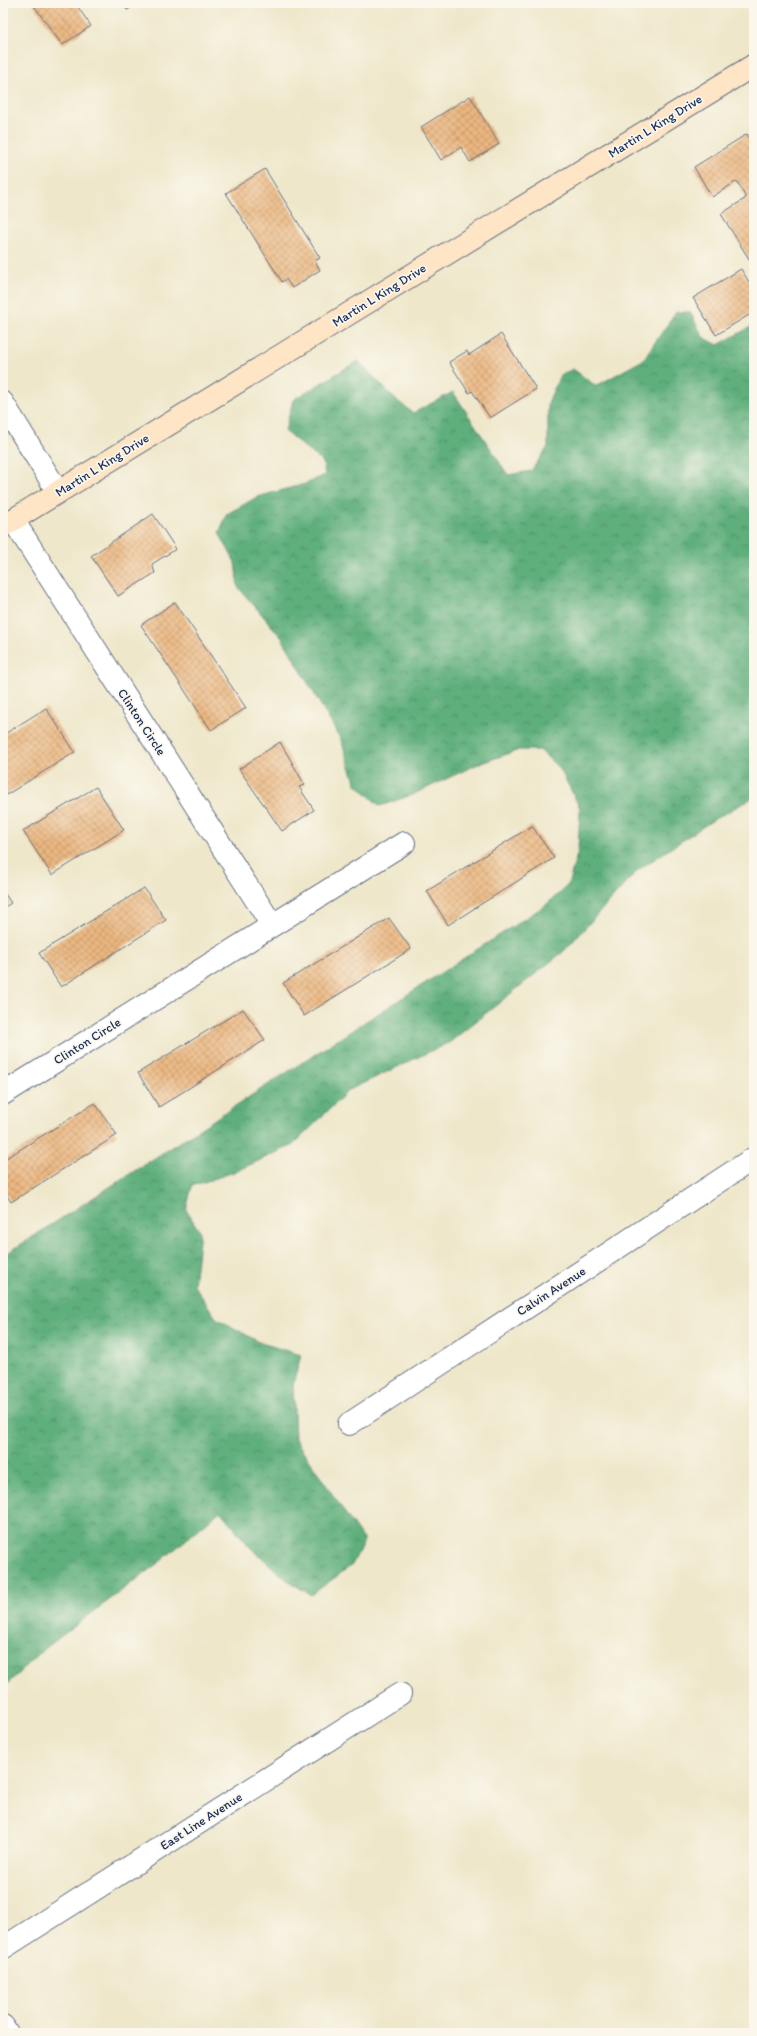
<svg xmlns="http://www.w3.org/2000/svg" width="757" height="2036" viewBox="0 0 757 2036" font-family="Itim,sans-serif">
<defs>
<pattern id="forest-crowns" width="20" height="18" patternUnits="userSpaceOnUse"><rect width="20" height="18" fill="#5eaf7b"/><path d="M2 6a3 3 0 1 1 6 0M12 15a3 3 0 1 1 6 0" fill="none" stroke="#4d8f68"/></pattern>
<pattern id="building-cross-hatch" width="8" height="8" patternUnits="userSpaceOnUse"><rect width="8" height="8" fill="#ecb780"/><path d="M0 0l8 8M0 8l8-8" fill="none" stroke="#be956c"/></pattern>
</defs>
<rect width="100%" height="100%" fill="#fbf7ec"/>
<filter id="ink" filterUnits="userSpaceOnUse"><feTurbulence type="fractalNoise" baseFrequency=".025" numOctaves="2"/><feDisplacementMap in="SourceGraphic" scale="8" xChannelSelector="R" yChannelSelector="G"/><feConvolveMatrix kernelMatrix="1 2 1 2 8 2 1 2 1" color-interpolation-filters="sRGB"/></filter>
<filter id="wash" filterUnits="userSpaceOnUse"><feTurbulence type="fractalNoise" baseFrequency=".012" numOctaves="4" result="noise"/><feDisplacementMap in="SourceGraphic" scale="16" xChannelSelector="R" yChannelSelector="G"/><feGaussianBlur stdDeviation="0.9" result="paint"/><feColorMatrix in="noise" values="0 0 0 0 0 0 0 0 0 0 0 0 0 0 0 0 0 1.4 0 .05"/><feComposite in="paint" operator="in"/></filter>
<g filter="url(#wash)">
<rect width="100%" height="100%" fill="#eee7ca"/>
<polygon fill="url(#forest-crowns)" stroke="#3c6f6c" points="676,312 690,312 703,337 718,345 754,325 754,797 713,820 638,870 564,951 450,1042 349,1090 293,1145 234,1172 192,1186 186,1210 200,1232 194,1285 216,1318 261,1343 301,1355 293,1384 295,1439 364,1541 352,1565 311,1595 287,1580 250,1547 220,1511 162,1560 43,1650 3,1688 3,1256 546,905 568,885 578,851 580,808 560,769 540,750 519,750 478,764 412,795 380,806 356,784 341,740 282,638 238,587 235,562 219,533 227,514 257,497 305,484 325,475 323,462 285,431 293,400 358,361 395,399 413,413 453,392 508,475 531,471 548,447 548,403 560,375 573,369 596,386 643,360"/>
<g id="blocks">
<g fill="url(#building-cross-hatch)">
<polygon points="32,3 75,3 91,26 62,45"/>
<polygon points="122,3 138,3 127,10"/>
<polygon points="470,96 499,144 470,162 461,147 441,160 421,127"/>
<polygon points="747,134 754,145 754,267 721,214 746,198 737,181 712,197 694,167"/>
<polygon points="265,169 320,258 315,261 320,270 292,288 286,279 282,282 226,193"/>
<polygon points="741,269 754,290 754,312 716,335 693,298"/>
<polygon points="501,334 536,389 490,418 472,391 469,393 449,362 467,351 469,355"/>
<polygon points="153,514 176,549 152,564 155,573 118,596 91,556"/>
<polygon points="175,602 246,708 211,730 141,625"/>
<polygon points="46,708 75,752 3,797 3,735"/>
<polygon points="280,742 305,785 299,787 314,810 282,831 239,769"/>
<polygon points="96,787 124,830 52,875 23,831"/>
<polygon points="532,826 554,858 448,925 427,891"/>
<polygon points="144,888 166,920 61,987 39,953"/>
<polygon points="3,891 11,903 3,908"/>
<polygon points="389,918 411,949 304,1016 283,983"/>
<polygon points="243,1009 265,1040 159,1107 138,1073"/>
<polygon points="95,1103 117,1135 11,1202 3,1190 3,1160"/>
</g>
</g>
</g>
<g filter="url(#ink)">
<use href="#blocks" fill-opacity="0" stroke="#656f84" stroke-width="1"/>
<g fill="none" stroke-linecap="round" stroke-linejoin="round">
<g stroke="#656f84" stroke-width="24">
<g id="street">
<polyline points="3,403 58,492"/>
<polyline points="13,520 272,925"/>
<polyline points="3,1094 404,843"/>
<polyline points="349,1424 754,1158"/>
<polyline points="3,1948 400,1694"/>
<polyline points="3,2026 7,2033"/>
</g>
</g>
<g stroke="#656f84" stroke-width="24">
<polyline id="secondary" points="3,526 754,65"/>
</g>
<use href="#street" stroke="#fff" stroke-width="22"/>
<use href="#secondary" stroke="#fde5c5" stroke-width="22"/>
</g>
</g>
<g text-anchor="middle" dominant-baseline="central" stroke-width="3.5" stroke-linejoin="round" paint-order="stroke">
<g font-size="13" fill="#1b2f5e" stroke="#fbf7ec">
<text transform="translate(655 126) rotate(-32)">Martin L King Drive</text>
<text transform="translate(379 295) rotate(-32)">Martin L King Drive</text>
<text transform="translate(102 465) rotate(-32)">Martin L King Drive</text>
<text transform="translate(142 722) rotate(57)">Clinton Circle</text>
<text transform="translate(87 1041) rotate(-32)">Clinton Circle</text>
<text transform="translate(551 1291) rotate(-33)">Calvin Avenue</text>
<text transform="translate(201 1821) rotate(-33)">East Line Avenue</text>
</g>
</g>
<rect width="757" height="2036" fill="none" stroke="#fbf7ec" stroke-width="16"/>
</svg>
